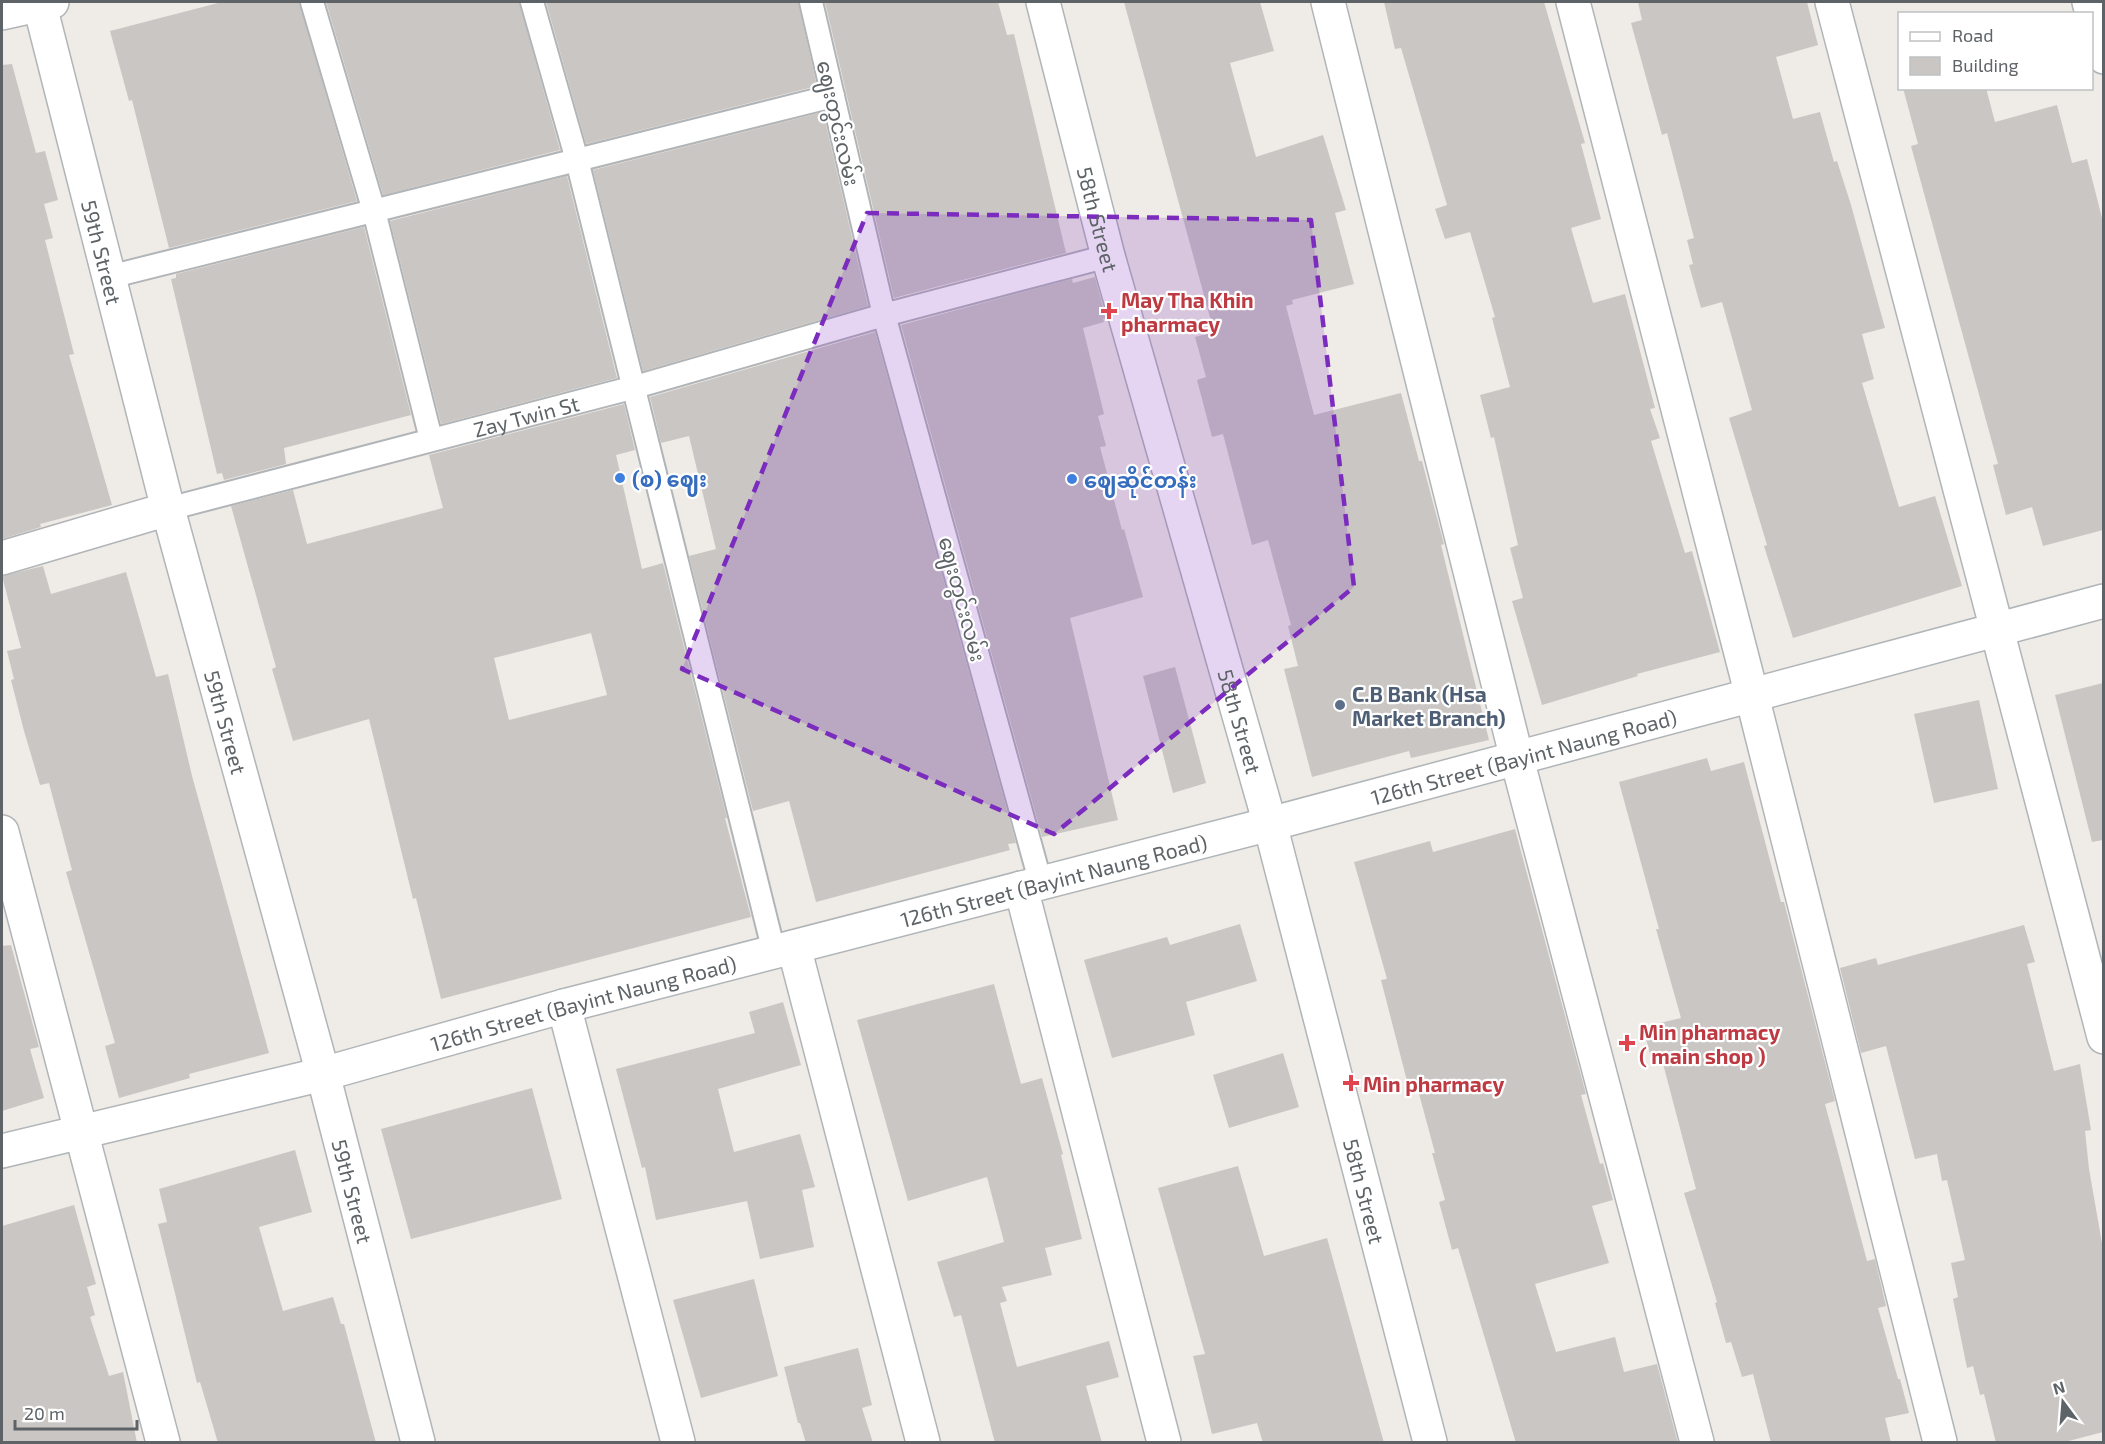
<svg xmlns="http://www.w3.org/2000/svg" width="2105" height="1444" viewBox="0 0 2105 1444" font-family="'Exo 2','Noto Sans Myanmar',sans-serif">
<rect width="100%" height="100%" fill="#efebe6"/>
<g fill="#cac6c3" fill-rule="evenodd">
<polygon points="222,2 299,2 357,201 169,248 132,100 129,101 110,31"/>
<polygon points="326,2 519,2 560,150 383,195"/>
<polygon points="546,2 798,2 817,86 586,144"/>
<polygon points="825,2 998,2 1007,35 1014,34 1066,253 894,298"/>
<polygon points="1124,2 1260,2 1274,51 1230,63 1256,157 1323,135 1346,210 1335,213 1354,284 1292,300 1293,304 1286,306 1314,415 1401,393 1419,461 1422,461 1432,499 1444,544 1441,545 1489,740 1411,758 1409,751 1312,777 1284,669 1298,666 1288,626 1291,625 1268,540 1252,545 1223,434 1212,437 1197,380 1206,377 1195,337 1214,332"/>
<polygon points="1384,2 1544,2 1585,143 1581,144 1601,219 1571,228 1593,303 1625,294 1655,408 1650,409 1660,438 1651,441 1685,553 1692,551 1720,652 1637,674 1638,676 1542,705 1512,601 1523,598 1510,548 1518,545 1494,437 1491,438 1480,395 1510,387 1492,318 1495,317 1470,232 1445,239 1435,209 1447,205 1401,48 1395,49"/>
<polygon points="1638,2 1807,2 1818,45 1776,57 1793,119 1820,112 1834,162 1837,161 1851,205 1885,328 1862,334 1874,379 1862,383 1899,507 1935,496 1962,586 1793,638 1764,546 1767,545 1729,418 1752,410 1722,302 1701,308 1689,265 1693,264 1687,240 1694,238 1667,133 1662,135 1631,23 1642,20"/>
<polygon points="12,64 36,153 45,151 58,200 44,204 53,238 45,240 74,354 69,355 112,505 40,524 41,527 2,539 2,65"/>
<polygon points="1903,88 1986,88 1995,122 2057,105 2072,163 2087,159 2103,222 2103,530 2043,546 2032,507 2006,515 1993,465 1998,464 1911,146 1918,144"/>
<polygon points="823,112 868,306 643,371 593,170"/>
<polygon points="567,176 617,378 441,424 390,221"/>
<polygon points="364,227 411,415 284,448 286,464 224,480 222,473 217,474 171,279 176,278 176,274"/>
<polygon points="1095,277 1106,318 1103,319 1104,322 1083,328 1104,414 1098,416 1106,446 1100,447 1122,530 1124,529 1143,597 1070,618 1118,820 1042,837 901,325 1072,279 1073,283"/>
<polygon points="875,332 1016,843 1008,844 1010,850 816,902 789,801 753,811 689,556 716,549 689,436 661,443 650,397"/>
<path d="M624,404L635,450L616,455L642,569L663,563L727,818H725L751,917L441,999L416,898L413,899L369,719L293,741L272,669L276,667L231,506L293,490L307,544L443,508L429,455ZM591,633L607,695L509,720L494,658Z"/>
<polygon points="43,566 51,594 126,572 156,677 168,674 192,776 269,1053 189,1074 190,1078 119,1098 105,1046 115,1043 66,872 72,870 49,783 40,785 24,731 11,680 14,679 7,651 21,648 2,576"/>
<polygon points="1175,667 1206,783 1173,793 1143,676"/>
<polygon points="2103,683 2103,840 2092,842 2055,695"/>
<polygon points="1979,700 1998,789 1934,803 1914,714"/>
<polygon points="1707,758 1711,771 1744,762 1781,902 1784,902 1835,1101 1825,1104 1867,1261 1875,1259 1886,1306 1878,1308 1898,1379 1900,1379 1909,1413 1885,1418 1891,1443 1771,1443 1753,1374 1742,1377 1731,1342 1726,1343 1715,1303 1717,1302 1684,1193 1696,1189 1661,1056 1651,1058 1643,1027 1681,1018 1656,929 1659,929 1619,782"/>
<polygon points="1515,829 1586,1094 1581,1095 1600,1164 1603,1163 1613,1200 1592,1206 1609,1263 1535,1284 1556,1352 1615,1337 1624,1372 1657,1364 1678,1443 1516,1443 1458,1248 1452,1250 1439,1202 1445,1200 1432,1153 1435,1153 1415,1079 1407,1081 1381,980 1387,979 1354,862 1430,841 1433,852"/>
<polygon points="1240,924 1257,981 1186,1002 1195,1035 1112,1058 1084,960 1167,937 1170,945"/>
<polygon points="2024,925 2035,962 2027,964 2054,1071 2080,1064 2091,1130 2085,1131 2089,1169 2103,1249 2103,1432 2061,1443 1996,1443 1984,1394 1980,1395 1973,1366 1967,1368 1953,1299 1958,1297 1951,1263 1965,1260 1947,1180 1942,1181 1937,1154 1915,1159 1886,1046 1861,1053 1840,968 1876,958 1878,965"/>
<polygon points="11,945 39,1047 30,1049 44,1098 2,1111 2,946"/>
<polygon points="994,984 1021,1084 1042,1078 1063,1154 1061,1155 1082,1239 1045,1248 1052,1275 1002,1287 1007,1301 1000,1303 1017,1367 1109,1341 1119,1377 1086,1386 1102,1443 995,1443 961,1315 954,1317 937,1262 1004,1242 987,1177 908,1201 857,1020"/>
<polygon points="783,1002 801,1065 718,1089 734,1152 800,1134 815,1187 802,1190 814,1247 760,1259 747,1201 656,1220 645,1167 642,1168 616,1069 755,1033 749,1012"/>
<polygon points="1283,1053 1299,1107 1229,1128 1213,1075"/>
<polygon points="532,1088 562,1199 411,1239 381,1129"/>
<polygon points="295,1150 312,1212 259,1227 283,1311 333,1297 341,1324 344,1324 376,1443 218,1443 200,1382 197,1383 158,1224 167,1222 159,1189"/>
<polygon points="1238,1166 1264,1256 1327,1238 1384,1443 1263,1443 1257,1423 1212,1434 1193,1356 1205,1354 1158,1188"/>
<polygon points="74,1205 96,1284 87,1287 95,1315 90,1317 109,1376 123,1372 137,1443 2,1443 2,1226"/>
<polygon points="754,1279 778,1376 701,1398 673,1300"/>
<polygon points="858,1348 872,1405 862,1408 873,1443 806,1443 800,1423 798,1423 784,1367"/>
</g>
<g fill="none" stroke-linecap="round" stroke-linejoin="round">
<g stroke="#b1b5b8" stroke-width="26">
<g id="lane">
<polyline points="312,2 374,211 431,439"/>
<polyline points="532,2 577,160 774,952"/>
<polyline points="811,2 884,315 1041,884"/>
<polyline points="109,277 833,96"/>
<path id="s1" d="M168,509L635,387L884,315L1108,256"/>
</g>
</g>
<g stroke="#b1b5b8" stroke-width="36">
<g id="street">
<path id="s2" d="M39,2L168,509L323,1074L418,1442"/>
<polyline points="1328,2 1517,759 1697,1442"/>
<polyline points="1573,2 1752,696 1940,1442"/>
<polyline points="1832,2 2104,1037"/>
<polyline points="2089,2 2104,57"/>
<polyline points="2,13 52,2"/>
<polyline points="2,558 168,509"/>
<polyline points="2,832 163,1442"/>
<polyline points="1021,888 1164,1442"/>
<polyline points="794,947 923,1442"/>
<polyline points="564,1006 678,1442"/>
</g>
</g>
<g stroke="#b0b5b8" stroke-width="36">
<g id="secondary">
<path id="s3" d="M1043,2L1108,256L1270,824L1430,1442"/>
<path id="s4" d="M2,1151L323,1074L564,1006L1270,824L2104,601"/>
</g>
</g>
<use href="#lane" stroke="#fff" stroke-width="22"/>
<use href="#street" stroke="#fff" stroke-width="33"/>
<use href="#secondary" stroke="#fff" stroke-width="33"/>
</g>
<path fill="#7b2cbf" fill-opacity="0.2" stroke="#7b2cbf" stroke-width="4.5" stroke-dasharray="12 8" stroke-linejoin="round" d="M867,213L1311,220L1354,587L1054,834L682,669Z"/>
<g fill="#e0444e" stroke="#fff" stroke-width="2">
<path d="M1106 302h6v6h6v6h-6v6h-6v-6h-6v-6h6z"/>
<path d="M1624 1034h6v6h6v6h-6v6h-6v-6h-6v-6h6z"/>
<path d="M1348 1074h6v6h6v6h-6v6h-6v-6h-6v-6h6z"/>
</g>
<g fill="#3f7fe0" stroke="#fff" stroke-width="2">
<circle cx="620" cy="478" r="6"/>
<circle cx="1072" cy="479" r="6"/>
</g>
<circle fill="#5c6f8a" stroke="#fff" stroke-width="2" cx="1340" cy="705" r="6"/>
<g text-anchor="middle" dominant-baseline="central" stroke-width="4.5" stroke-linejoin="round" paint-order="stroke">
<g font-size="21" fill="#5d6366" stroke="#fff">
<text transform="translate(839 123) rotate(77)">ဈေးတွင်းလမ်း</text>
<text stroke="none"><textPath href="#s3" startOffset="224">58th Street</textPath></text>
<text stroke="none"><textPath href="#s2" startOffset="258">59th Street</textPath></text>
<text stroke="none"><textPath href="#s1" startOffset="370">Zay Twin St</textPath></text>
<text transform="translate(963 599) rotate(75)">ဈေးတွင်းလမ်း</text>
<text stroke="none"><textPath href="#s3" startOffset="746">58th Street</textPath></text>
<text stroke="none"><textPath href="#s2" startOffset="744">59th Street</textPath></text>
<text stroke="none"><textPath href="#s4" startOffset="1572">126th Street (Bayint Naung Road)</textPath></text>
<text stroke="none"><textPath href="#s4" startOffset="1086">126th Street (Bayint Naung Road)</textPath></text>
<text stroke="none"><textPath href="#s4" startOffset="600">126th Street (Bayint Naung Road)</textPath></text>
<text stroke="none"><textPath href="#s3" startOffset="1232">58th Street</textPath></text>
<text stroke="none"><textPath href="#s2" startOffset="1230">59th Street</textPath></text>
</g>
<g font-size="21" font-weight="bold" fill="#be3a42" stroke="#fff" text-anchor="start">
<text x="1121" y="299">May Tha Khin<tspan x="1121" dy="24">pharmacy</tspan></text>
<text x="1639" y="1031">Min pharmacy<tspan x="1639" dy="24">( main shop )</tspan></text>
<text x="1363" y="1083">Min pharmacy</text>
</g>
<g font-size="21" font-weight="bold" fill="#366cbe" stroke="#fff" text-anchor="start">
<text x="632" y="478">(စ) ဈေး</text>
<text x="1084" y="479">ဈေဆိုင်တန်း</text>
</g>
<g font-size="21" font-weight="bold" fill="#4e5e75" stroke="#fff" text-anchor="start">
<text x="1352" y="693">C.B Bank (Hsa<tspan x="1352" dy="24">Market Branch)</tspan></text>
</g>
</g>
<rect width="2105" height="1444" fill="none" stroke="#5d6366" stroke-width="6"/>
<rect x="1898" y="12" width="195" height="78" fill="#ffffff" stroke="#bec1c2" stroke-width="1.5"/>
<rect x="1910" y="32" width="30" height="9" fill="#ffffff" stroke="#bec1c2" stroke-width="1.5"/>
<text x="1952" y="42" font-size="18" fill="#5d6366">Road</text>
<rect x="1910" y="57" width="30" height="18" fill="#cac6c3" stroke="#bec1c2" stroke-width="1.5"/>
<text x="1952" y="72" font-size="18" fill="#5d6366">Building</text>
<g transform="translate(2063 1402) rotate(344)" stroke="#ffffff" stroke-width="4.5" paint-order="stroke">
<path d="M0-4.5L10 22L0 15L-10 22Z" fill="#5d6366"/>
<text y="-9" font-size="16" font-weight="bold" text-anchor="middle" fill="#5d6366">N</text>
</g>
<path d="M15 1420v9h122v-9" fill="none" stroke="#5d6366" stroke-width="3"/>
<text x="24" y="1420" font-size="18" fill="#5d6366" stroke="#ffffff" stroke-width="4.5" paint-order="stroke">20 m</text>
</svg>
